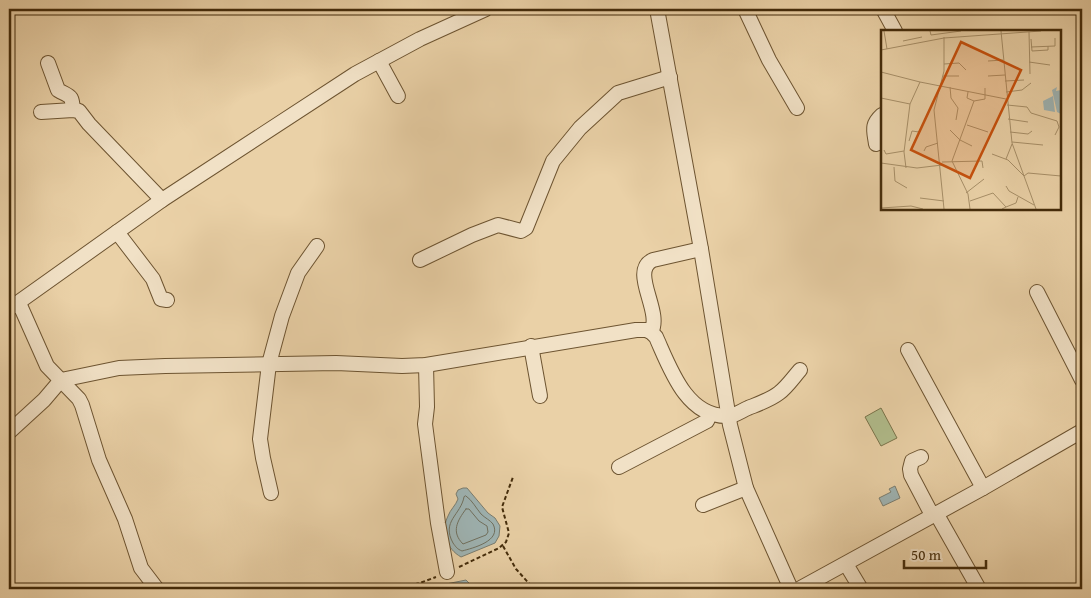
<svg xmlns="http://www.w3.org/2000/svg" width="1091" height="598" viewBox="0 0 1091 598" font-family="'Gentium Book Plus',serif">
<rect width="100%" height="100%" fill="#ead1a7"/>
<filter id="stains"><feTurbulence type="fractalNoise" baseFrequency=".004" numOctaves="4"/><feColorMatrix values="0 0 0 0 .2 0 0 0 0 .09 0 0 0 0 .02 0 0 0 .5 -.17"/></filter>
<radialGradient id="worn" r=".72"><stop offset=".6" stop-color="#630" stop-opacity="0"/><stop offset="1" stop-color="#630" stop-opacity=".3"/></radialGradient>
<polygon fill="#b1bd8c" stroke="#7a744b" points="881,408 897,438 881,446 865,417"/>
<g fill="#9eb4b4" stroke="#7a7d70">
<polygon points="895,486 900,498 883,506 879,498 891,492 889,489"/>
<path d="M463,488H467L488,513L495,518L500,526L499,536L495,543L461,557C447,549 440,532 448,516C450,510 456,505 458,499L456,494L458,490Z"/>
<polygon points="466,580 475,589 407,589 431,587"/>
</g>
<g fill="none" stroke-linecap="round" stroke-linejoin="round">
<g stroke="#70705f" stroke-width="1">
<path d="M466,496C472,500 476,508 481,514C485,518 490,520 493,524C502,541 473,548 462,551C457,549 456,547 453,543C441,521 461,515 464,497Z"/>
<path d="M466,509H469L479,521L487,526L488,532L486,535L463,544C451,532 457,521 466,509Z"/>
</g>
<g stroke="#6d5431" stroke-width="16">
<g id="minor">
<polyline points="657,9 701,249 730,425 746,488 791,589"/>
<polyline points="745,9 769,60 797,108"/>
<polyline points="883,9 895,31"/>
<polyline points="379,61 398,96"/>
<path d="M48,63L58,90C70,97 72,94 73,110"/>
<polyline points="41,112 73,110 79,111 89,124 162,200"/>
<path d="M876,144C874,130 871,125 882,115"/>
<polyline points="117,232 153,279 161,299 167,300"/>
<polyline points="420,260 472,235 498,225 521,231 526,228 553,161 580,128 618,93 670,77"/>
<polyline points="1037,292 1082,380"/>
<polyline points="19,303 47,366 79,399 82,405 99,460 125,519 141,568 157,589"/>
<polyline points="9,309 162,200 355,74 420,39 486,9"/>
<path d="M651,332L656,337C670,368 686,416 726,416C733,417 741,411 748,408C758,404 770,400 779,393C787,387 793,378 800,370"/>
<polyline points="531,346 540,396"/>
<polyline points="908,350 983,488"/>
<polyline points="426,365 427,407 425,424 438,523 447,572"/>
<path d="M9,432L44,400L61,380L119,368L165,366L336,363L402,366L426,365L636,330H646L651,332C663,312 629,271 653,260L701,249"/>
<polyline points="921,457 912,461 910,469 911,475 932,515"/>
<polyline points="619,467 707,421 710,414"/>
<polyline points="271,493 263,458 260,439 269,364 282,316 298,273 317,246"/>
<polyline points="703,505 746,488"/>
<polyline points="936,513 979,589"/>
<polyline points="846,564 861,589"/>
<polyline points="799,589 983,488 1082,431"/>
</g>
</g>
<g stroke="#432b0a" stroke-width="2" stroke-dasharray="4 2.5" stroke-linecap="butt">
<polyline points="503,546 516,569 534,589"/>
<polyline points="459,567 499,548 506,542 509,533 502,507 513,477"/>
<polyline points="396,589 420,583 436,577"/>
</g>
<use href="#minor" stroke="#f1e1c6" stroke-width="14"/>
</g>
<g transform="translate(881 30)">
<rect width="180" height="180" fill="#ead1a7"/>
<path d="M176,57L175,61L180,60V84L176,82L171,60ZM172,66L174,82L163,80L162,71Z" fill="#9eb4b4"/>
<path fill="none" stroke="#a78f68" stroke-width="1" d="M3,1L6,19M49,1L50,5L80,1M120,1L131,113L155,179M148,2L149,44M63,7V41L53,80L63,179M150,9L151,21L167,20V16M22,11L41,7M150,17L174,16V8M0,20L63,8L160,1M107,31L122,30M148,32L169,35M63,34L78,33L85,40M0,42L39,52M62,46H78M107,46L124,45M124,51L143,50M69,57L70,68L77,78L75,90M87,62L86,68L93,71L71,131L87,164L89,179M125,62L141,60L150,53M0,68L29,74M93,71L104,69V58M126,75L146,77L150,83L176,91L178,97L174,105M127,89L147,92M86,95L107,102M69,100L79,110L91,116M129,102L147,104L151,101M28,111L31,101L38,102M131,112L162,115M3,120L5,124L23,121M43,121L45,117L57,113M111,124L127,130L143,146L147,143M125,129L131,114M61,132L101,131L102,138M0,133L36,138L61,135M13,137L14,151L26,158M25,138L23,122L29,74L39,52L125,69M147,143L180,146M125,156L128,161L153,175M85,163L103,149M39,168L63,171M89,171L112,163L125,177L121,179M125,177L135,173L137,167M0,178L30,176L42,179"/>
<path fill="#c7500c" fill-opacity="0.15" stroke="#c7500c" stroke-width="2.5" d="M80,12L140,40L89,148L30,120Z"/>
<rect width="180" height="180" fill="none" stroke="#432b0a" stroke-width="2.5"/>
</g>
<rect width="1091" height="598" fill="none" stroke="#ead1a7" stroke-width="30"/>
<rect x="10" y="10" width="1071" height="578" fill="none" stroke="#432b0a" stroke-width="2.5"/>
<rect x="15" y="15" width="1061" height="568" fill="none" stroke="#432b0a"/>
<path d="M904 560v8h82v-8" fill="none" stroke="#432b0a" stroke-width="2.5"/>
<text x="911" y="560" font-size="15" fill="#432b0a" stroke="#f1e1c6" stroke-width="4" paint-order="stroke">50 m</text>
<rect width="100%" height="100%" filter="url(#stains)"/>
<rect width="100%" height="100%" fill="url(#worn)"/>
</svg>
